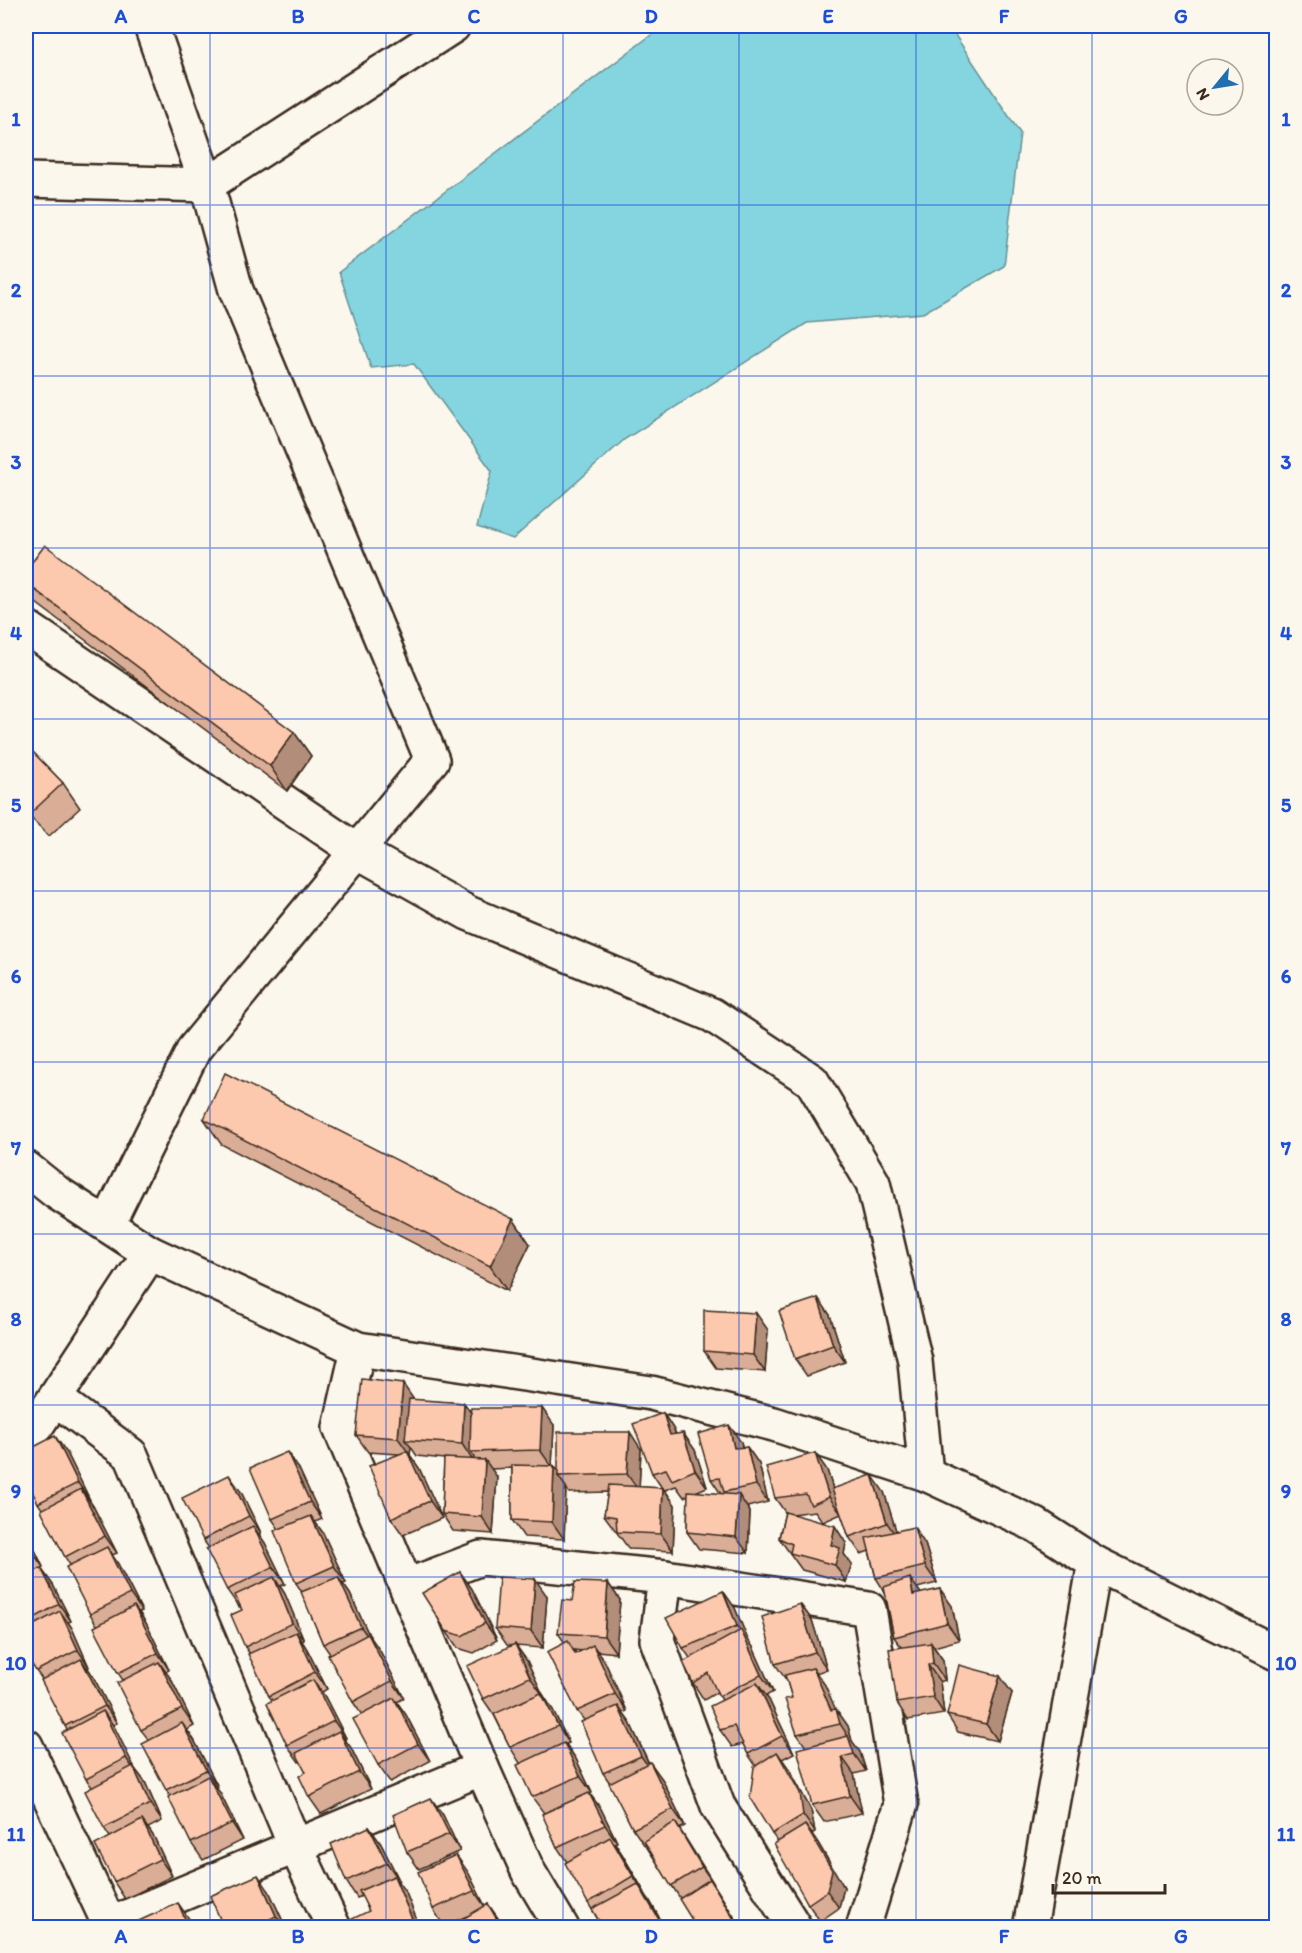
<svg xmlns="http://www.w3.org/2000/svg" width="1302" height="1953" viewBox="0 0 1302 1953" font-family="Itim,sans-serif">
<rect width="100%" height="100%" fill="#fbf7ec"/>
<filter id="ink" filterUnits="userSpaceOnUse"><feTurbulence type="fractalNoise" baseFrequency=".0167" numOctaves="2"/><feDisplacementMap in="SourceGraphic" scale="12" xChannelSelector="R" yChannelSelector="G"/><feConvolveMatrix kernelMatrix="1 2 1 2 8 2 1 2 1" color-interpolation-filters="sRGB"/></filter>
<g filter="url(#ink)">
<polygon fill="#85d5e1" stroke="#679193" stroke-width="1.5" points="663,26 949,26 1020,133 1004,266 923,313 807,323 625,439 513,539 477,527 492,471 414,364 371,368 339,272"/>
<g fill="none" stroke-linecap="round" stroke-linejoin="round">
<g stroke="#3b2a1e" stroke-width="38">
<g id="minor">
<polyline points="26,180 207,185 453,26"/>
<polyline points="26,627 357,851 468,913 712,1015 812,1081 873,1183 915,1361 926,1474"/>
<polyline points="26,1168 56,1192 150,1253 358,1349 651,1393 774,1424 926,1474 1036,1525 1095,1563 1276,1653"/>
<polyline points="107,1225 194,1049 432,760 236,290 207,185 151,26"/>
<polyline points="56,1399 131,1455 295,1845 334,1928"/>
<polyline points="665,1577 869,1609 901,1804 863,1928"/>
<polyline points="407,1586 481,1558 665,1577 657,1640 718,1806 795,1928"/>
<polyline points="482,1768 528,1871 562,1928"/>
<polyline points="110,1924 482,1768 340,1428 358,1349"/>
<polyline points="1030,1928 1095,1563"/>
</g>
</g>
<g stroke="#3b2a1e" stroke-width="38">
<g id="tertiary">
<polyline points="26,1442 150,1253"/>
<polyline points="26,1746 111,1928"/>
</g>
</g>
<use href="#minor" stroke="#fbf7ec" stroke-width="33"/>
<use href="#tertiary" stroke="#fbf7ec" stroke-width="33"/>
</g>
<g fill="#daad96" stroke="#3b2a1e" stroke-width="1.5" fill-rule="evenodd">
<polygon points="26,570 294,732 311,756 287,791 36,603 26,588"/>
<polygon points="26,745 63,783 80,808 49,836 26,813"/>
<polygon points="204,1119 513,1219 530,1244 507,1291 221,1144"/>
<polygon points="818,1298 830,1315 845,1362 807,1376 795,1359"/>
<polygon points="768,1330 765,1372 716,1368 704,1351"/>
<polygon points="414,1400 464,1403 471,1412 554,1425 552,1466 554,1466 558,1471 641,1449 639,1487 662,1488 652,1473 663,1413 674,1430 676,1434 683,1433 695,1450 707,1487 695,1492 721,1494 711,1479 741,1442 743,1448 747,1447 759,1464 768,1502 747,1507 750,1512 748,1553 699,1549 687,1532 688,1495 684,1497 676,1486 665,1490 675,1505 673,1551 629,1549 604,1515 608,1492 569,1493 566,1487 564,1539 524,1537 512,1520 512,1468 491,1469 497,1477 493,1534 453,1531 442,1514 444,1459 417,1456 411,1447 410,1455 419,1468 442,1518 403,1535 391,1518 398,1454 368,1452 356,1435"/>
<polygon points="67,1453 90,1500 89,1500 93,1506 117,1553 112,1555 118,1564 142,1611 139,1612 146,1623 169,1670 165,1672 171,1679 194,1726 187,1730 194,1740 218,1787 216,1788 220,1793 243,1840 203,1860 191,1843 170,1796 166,1790 149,1740 141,1730 123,1680 118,1673 97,1625 90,1614 70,1565 65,1557 42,1509 38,1503"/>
<polygon points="815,1453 827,1470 833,1489 884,1492 896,1531 925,1544 937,1583 917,1588 921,1594 940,1589 952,1606 959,1640 934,1647 943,1660 945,1680 940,1682 944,1714 908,1720 897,1703 902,1648 894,1637 885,1592 876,1578 869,1551 861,1554 849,1537 841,1514 823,1522 815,1511 792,1514 846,1543 844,1554 852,1565 846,1582 802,1570 779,1538 785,1512 775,1498"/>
<polygon points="299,1469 322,1519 315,1522 323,1533 346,1583 343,1584 350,1594 369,1635 380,1651 404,1698 397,1702 406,1715 430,1761 390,1782 378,1765 362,1715 353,1702 330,1654 323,1644 302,1592 296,1583 279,1529 272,1519"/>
<polygon points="241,1492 261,1533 259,1534 265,1543 285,1584 280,1586 285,1594 304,1640 302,1641 307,1649 327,1689 322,1692 325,1697 346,1738 344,1739 351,1748 371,1789 321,1814 309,1797 306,1772 301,1761 299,1762 287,1745 272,1700 269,1696 250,1654 245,1647 242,1610 240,1606 239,1607 227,1590 209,1548 203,1540"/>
<polygon points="26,1531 43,1567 41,1569 53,1585 71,1621 68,1622 72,1628 89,1667 88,1668 93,1676 117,1723 113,1725 135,1769 145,1782 162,1821 148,1828 154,1837 172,1876 125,1899 114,1882 110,1837 104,1828 92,1787 86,1779 67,1730 42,1679 36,1671 26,1628"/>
<polygon points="460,1572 472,1589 497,1640 474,1653 458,1648 446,1631"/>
<path d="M608,1583L620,1600L616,1653L597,1651L605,1662L627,1711L623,1713L630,1723L649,1763L662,1779L685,1826L679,1829L741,1928H697L680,1898L646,1846H645L633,1829L610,1783L603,1773L584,1720L577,1711L565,1643L558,1633L572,1601ZM574,1650L583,1651L577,1654Z"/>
<polygon points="723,1591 735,1608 748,1640 753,1647 773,1692 766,1696 769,1700 794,1753 782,1759 789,1769 811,1810 815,1832 812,1834 844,1887 839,1908 820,1921 808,1904 778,1842 772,1834 756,1766 748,1754 743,1744 732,1747 720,1730 722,1700 717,1692 704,1700 693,1683 690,1658 683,1648"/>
<polygon points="547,1596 543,1648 516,1646 527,1661 542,1693 553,1710 569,1743 566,1744 576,1759 592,1793 590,1794 601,1809 617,1842 615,1843 622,1854 665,1928 603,1928 588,1903 567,1862 557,1847 544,1813 532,1797 520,1763 510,1747 494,1715 483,1699 512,1646 507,1645 495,1628"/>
<polygon points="800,1604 812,1620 827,1669 816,1673 825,1685 835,1709 836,1709 848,1726 852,1741 860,1752 866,1771 854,1774 862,1813 824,1822 812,1805 806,1747 797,1734 792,1698 787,1681 775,1664"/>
<polygon points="1012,1693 998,1741 958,1732 947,1715"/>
<polygon points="443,1815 460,1851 419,1869 407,1852"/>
<polygon points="369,1827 381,1844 399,1880 397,1881 406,1893 420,1928 356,1928 369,1911 362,1896 357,1898 346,1881"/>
<polygon points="468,1872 485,1906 488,1904 500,1921 467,1916 444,1926 433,1909"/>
<polygon points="269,1891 286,1928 224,1928"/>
</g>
<g fill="#b18d7a" stroke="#3b2a1e" stroke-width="1.5">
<polygon points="294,732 311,756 287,791 270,766"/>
<polygon points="513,1219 530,1244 507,1291 490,1266"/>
<polygon points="818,1298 830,1315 845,1362 833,1345"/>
<polygon points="756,1313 768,1330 765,1372 753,1355"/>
<polygon points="403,1384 414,1400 405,1440 411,1447 410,1455 398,1438"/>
<polygon points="464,1403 476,1420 470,1452 474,1457 473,1461 462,1444"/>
<polygon points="542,1408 554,1425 552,1467 540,1450"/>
<polygon points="663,1413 674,1430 682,1452 670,1435"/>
<polygon points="729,1425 741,1442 746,1465 734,1448"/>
<polygon points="630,1432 641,1449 639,1491 627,1474"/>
<polygon points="683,1433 695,1450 707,1487 695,1470"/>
<polygon points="55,1436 67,1453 90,1500 78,1483"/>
<polygon points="747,1447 759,1464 768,1502 756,1485"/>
<polygon points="407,1451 419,1468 442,1518 430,1501"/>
<polygon points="287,1452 299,1469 322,1519 310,1502"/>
<polygon points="815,1453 827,1470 841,1514 829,1497"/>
<polygon points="485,1460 497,1477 493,1534 482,1517"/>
<polygon points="554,1466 561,1476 558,1476 566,1487 564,1539 552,1522"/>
<polygon points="229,1475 241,1492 261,1533 249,1516"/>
<polygon points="872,1475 884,1492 899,1540 887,1523"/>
<polygon points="663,1488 675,1505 673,1551 661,1534"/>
<polygon points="81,1489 93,1506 117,1553 105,1536"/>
<polygon points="739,1495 750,1512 748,1553 736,1537"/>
<polygon points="311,1516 323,1533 346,1583 334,1566"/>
<polygon points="253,1526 265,1543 285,1584 273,1567"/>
<polygon points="835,1526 846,1543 844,1554 852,1565 846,1582 835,1565 831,1545"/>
<polygon points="914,1527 925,1544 937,1583 925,1566"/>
<polygon points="26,1531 43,1567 31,1550 26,1538"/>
<polygon points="107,1547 118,1564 142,1611 130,1594"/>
<polygon points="41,1568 53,1585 71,1621 59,1604"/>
<polygon points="460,1572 472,1589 497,1640 485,1623"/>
<polygon points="274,1577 285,1594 304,1640 292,1623"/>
<polygon points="338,1577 350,1594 369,1635 380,1651 404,1698 392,1681 373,1644 361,1627"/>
<polygon points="910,1578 922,1595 913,1595"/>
<polygon points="535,1579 547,1596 543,1648 531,1631"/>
<polygon points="608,1583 620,1600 616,1653 604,1636"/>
<polygon points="940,1589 952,1606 959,1640 947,1623"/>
<polygon points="723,1591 735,1608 748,1640 753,1647 773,1692 761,1675 743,1634 737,1626"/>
<polygon points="800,1604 812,1620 827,1669 815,1652"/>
<polygon points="134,1606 146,1623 169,1670 158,1653"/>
<polygon points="60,1611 72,1628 89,1667 78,1650"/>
<polygon points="296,1632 307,1649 327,1689 315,1672"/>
<polygon points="931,1643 943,1660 945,1680 933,1663"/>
<polygon points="515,1644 527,1661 542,1693 553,1710 569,1743 558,1726 542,1694 530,1677"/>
<polygon points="593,1645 605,1662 627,1711 615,1694"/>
<polygon points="81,1659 93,1676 117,1723 105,1706"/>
<polygon points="159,1662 171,1679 194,1726 182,1709"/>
<polygon points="928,1665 940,1682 944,1714 933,1697"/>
<polygon points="813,1668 825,1685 838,1715 836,1709 848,1726 852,1741 860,1752 866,1771 854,1754 848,1736 831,1710"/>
<polygon points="1000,1676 1012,1693 998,1741 986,1724"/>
<polygon points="313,1680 325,1697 346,1738 334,1721"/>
<polygon points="757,1683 769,1700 794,1753 782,1736"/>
<polygon points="394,1698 406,1715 430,1761 418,1744"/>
<polygon points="618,1706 630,1723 653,1773 641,1756"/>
<polygon points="103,1711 115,1728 135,1769 145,1782 162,1821 150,1804 135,1771 126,1758"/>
<polygon points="182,1723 194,1740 218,1787 206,1770"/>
<polygon points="339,1731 351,1748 371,1789 359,1772"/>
<polygon points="564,1743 576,1759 592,1793 580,1776"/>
<polygon points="777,1752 789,1769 811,1810 815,1832 803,1815"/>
<polygon points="842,1757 854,1774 862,1813 850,1796"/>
<polygon points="650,1762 662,1779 685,1826 673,1809"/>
<polygon points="208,1776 220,1793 243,1840 232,1823"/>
<polygon points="589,1793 601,1809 617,1842 605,1825"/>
<polygon points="431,1798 443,1815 460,1851 449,1834"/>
<polygon points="142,1820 154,1837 172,1876 160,1859"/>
<polygon points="675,1822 686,1839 714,1884 702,1867"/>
<polygon points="805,1825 817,1841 844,1887 839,1908 827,1891"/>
<polygon points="369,1827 381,1844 399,1880 387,1863"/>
<polygon points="610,1837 622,1854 645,1893 633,1876"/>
<polygon points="456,1855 468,1872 486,1908 474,1891"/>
<polygon points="258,1875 269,1891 286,1928 285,1928 276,1916"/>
<polygon points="394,1876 406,1893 420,1928 416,1928 414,1924"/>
<polygon points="710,1879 721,1896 741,1928 739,1928 737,1924"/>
<polygon points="638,1884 650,1901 665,1928 664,1928 661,1923"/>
<polygon points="178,1903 190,1920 193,1928 189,1928"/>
<polygon points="488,1904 500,1921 504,1928 502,1928"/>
</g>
<g fill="#fdc9ae" stroke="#3b2a1e" stroke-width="1.5">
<polygon points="45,545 294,732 270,766 26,583 26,570"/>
<polygon points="26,745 63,783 32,812 26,805"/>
<polygon points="225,1073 513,1219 490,1266 204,1119"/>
<polygon points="818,1298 833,1345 795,1359 779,1311"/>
<polygon points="704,1310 756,1313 753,1355 704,1351"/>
<polygon points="362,1379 403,1384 398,1438 356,1435"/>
<polygon points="409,1399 464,1403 462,1444 405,1440"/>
<polygon points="471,1408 542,1408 540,1450 470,1452"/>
<polygon points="663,1413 670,1435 683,1433 695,1470 672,1480 666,1469 652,1473 633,1424"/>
<polygon points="729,1425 734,1448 747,1447 756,1485 724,1492 720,1478 711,1479 698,1434"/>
<polygon points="558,1432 630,1432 627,1474 558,1476"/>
<polygon points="55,1436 78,1483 38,1503 26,1479 26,1451"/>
<polygon points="407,1451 430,1501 391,1518 369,1466"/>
<polygon points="287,1452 310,1502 272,1519 250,1468"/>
<polygon points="815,1453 829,1497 811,1505 806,1494 775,1498 766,1467"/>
<polygon points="444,1458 485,1460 482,1517 442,1514"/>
<polygon points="512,1465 554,1466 552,1522 512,1520"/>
<polygon points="229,1475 249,1516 203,1540 182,1498"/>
<polygon points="872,1475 887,1523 849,1537 832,1489"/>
<polygon points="609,1485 663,1488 661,1534 617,1532 616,1517 604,1515"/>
<polygon points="81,1489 105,1536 65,1557 41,1510"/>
<polygon points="688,1491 739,1495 736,1537 687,1532"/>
<polygon points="785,1512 835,1526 831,1545 840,1548 835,1565 790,1553 792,1544 779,1538"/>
<polygon points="311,1516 334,1566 296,1583 274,1531"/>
<polygon points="253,1526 273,1567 227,1590 206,1549"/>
<polygon points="914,1527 925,1566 876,1578 866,1538"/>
<polygon points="26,1538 31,1550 26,1554"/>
<polygon points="107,1547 130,1594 90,1614 66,1567"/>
<polygon points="41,1568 59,1604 26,1623 26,1576"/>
<polygon points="460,1572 485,1623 462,1636 446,1631 422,1593"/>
<polygon points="274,1577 292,1623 245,1647 231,1615 242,1610 235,1595"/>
<polygon points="338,1577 361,1627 323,1644 301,1592"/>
<polygon points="499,1577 535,1579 531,1631 495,1628"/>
<polygon points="910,1578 913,1595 940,1589 947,1623 894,1637 884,1587"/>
<polygon points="575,1582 608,1583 604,1636 558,1633 562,1600 572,1601"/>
<polygon points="723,1591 737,1626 683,1648 666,1618"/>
<polygon points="800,1604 815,1652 775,1664 762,1617"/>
<polygon points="134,1606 158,1653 118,1673 94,1627"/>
<polygon points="60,1611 78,1650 36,1671 26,1655 26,1629"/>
<polygon points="741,1630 761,1675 719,1696 708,1673 693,1683 683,1662"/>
<polygon points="296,1632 315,1672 269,1696 248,1654"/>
<polygon points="368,1634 392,1681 353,1702 328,1655"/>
<polygon points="568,1641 575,1654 593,1645 615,1694 577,1711 547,1652"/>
<polygon points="931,1643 933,1663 928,1665 933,1697 897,1703 889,1649"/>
<polygon points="515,1644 530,1677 483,1699 467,1666"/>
<polygon points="81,1659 105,1706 65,1726 41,1680"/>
<polygon points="159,1662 182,1709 141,1730 117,1683"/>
<polygon points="959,1665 1000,1676 986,1724 947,1715"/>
<polygon points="813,1668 831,1710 836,1709 840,1724 797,1734 785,1699 792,1698 785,1675"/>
<polygon points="313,1680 334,1721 287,1745 267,1703"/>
<polygon points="757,1683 782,1736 748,1754 734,1726 720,1730 710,1706"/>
<polygon points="541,1693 558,1726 510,1747 494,1714"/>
<polygon points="394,1698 418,1744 378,1765 353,1719"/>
<polygon points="618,1706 641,1756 603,1773 581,1722"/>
<polygon points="103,1711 126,1758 86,1779 62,1733"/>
<polygon points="182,1723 206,1770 166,1790 142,1744"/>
<polygon points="339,1731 359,1772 309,1797 299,1776 306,1772 296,1753"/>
<polygon points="848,1736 854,1754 842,1757 850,1796 812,1805 797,1749"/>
<polygon points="564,1743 580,1776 532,1797 517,1765"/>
<polygon points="777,1752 800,1793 803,1815 772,1834 750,1798 754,1767"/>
<polygon points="650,1762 673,1809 633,1829 609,1783"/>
<polygon points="133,1766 150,1804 104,1828 85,1791"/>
<polygon points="208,1776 232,1823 191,1843 168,1797"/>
<polygon points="589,1793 605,1825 557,1847 542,1814"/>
<polygon points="431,1798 449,1834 407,1852 393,1815"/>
<polygon points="142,1820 160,1859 114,1882 95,1845"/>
<polygon points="675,1822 702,1867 671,1886 644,1841"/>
<polygon points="805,1825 832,1870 827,1891 808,1904 774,1844"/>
<polygon points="369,1827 387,1863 346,1881 331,1844"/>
<polygon points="610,1837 633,1876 588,1903 565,1863"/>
<polygon points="456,1855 474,1891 433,1909 418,1872"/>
<polygon points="258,1875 276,1916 252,1928 224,1928 210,1896"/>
<polygon points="394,1876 414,1924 407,1928 356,1928 352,1919 369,1911 359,1891"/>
<polygon points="710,1879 737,1924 732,1928 697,1928 679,1899"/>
<polygon points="638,1884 661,1923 653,1928 603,1928 592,1909"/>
<polygon points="178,1903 189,1928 131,1928 130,1925"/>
<polygon points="488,1904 502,1928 447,1928"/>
</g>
</g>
<path fill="none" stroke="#1d4ed8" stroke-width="1.5" stroke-opacity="0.55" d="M210,26V1928M386,26V1928M563,26V1928M739,26V1928M916,26V1928M1092,26V1928M26,205H1276M26,376H1276M26,548H1276M26,719H1276M26,891H1276M26,1062H1276M26,1234H1276M26,1405H1276M26,1577H1276M26,1748H1276"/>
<rect width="1302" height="1953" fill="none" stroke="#fbf7ec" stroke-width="66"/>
<g transform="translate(1215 87) rotate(240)"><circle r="28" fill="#fbf7ec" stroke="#aea59a" stroke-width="1.5"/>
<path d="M0-4.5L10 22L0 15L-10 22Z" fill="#1f6fb2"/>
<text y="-9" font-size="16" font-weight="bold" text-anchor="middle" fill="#3b2a1e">N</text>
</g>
<path d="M1053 1884v9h112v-9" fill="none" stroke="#3b2a1e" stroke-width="3"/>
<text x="1062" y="1884" font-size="18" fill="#3b2a1e" stroke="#fbf7ec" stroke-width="4.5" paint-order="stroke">20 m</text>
<rect x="33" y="33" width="1236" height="1887" fill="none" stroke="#1d4ed8" stroke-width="2"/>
<g font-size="20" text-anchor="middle" font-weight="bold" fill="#1d4ed8">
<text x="121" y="23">A</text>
<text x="298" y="23">B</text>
<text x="474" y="23">C</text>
<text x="651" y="23">D</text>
<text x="828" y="23">E</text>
<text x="1004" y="23">F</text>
<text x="1181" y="23">G</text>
<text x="16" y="126">1</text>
<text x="1286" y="126">1</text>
<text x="16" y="297">2</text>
<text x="1286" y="297">2</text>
<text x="16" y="469">3</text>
<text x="1286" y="469">3</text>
<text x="16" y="640">4</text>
<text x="1286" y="640">4</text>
<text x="16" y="812">5</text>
<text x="1286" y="812">5</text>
<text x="16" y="983">6</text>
<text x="1286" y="983">6</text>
<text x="16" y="1155">7</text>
<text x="1286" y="1155">7</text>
<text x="16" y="1326">8</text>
<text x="1286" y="1326">8</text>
<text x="16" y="1498">9</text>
<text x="1286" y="1498">9</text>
<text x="16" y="1670">10</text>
<text x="1286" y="1670">10</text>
<text x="16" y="1841">11</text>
<text x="1286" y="1841">11</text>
<text x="121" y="1943">A</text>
<text x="298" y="1943">B</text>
<text x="474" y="1943">C</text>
<text x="651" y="1943">D</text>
<text x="828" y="1943">E</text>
<text x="1004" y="1943">F</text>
<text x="1181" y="1943">G</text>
</g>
</svg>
